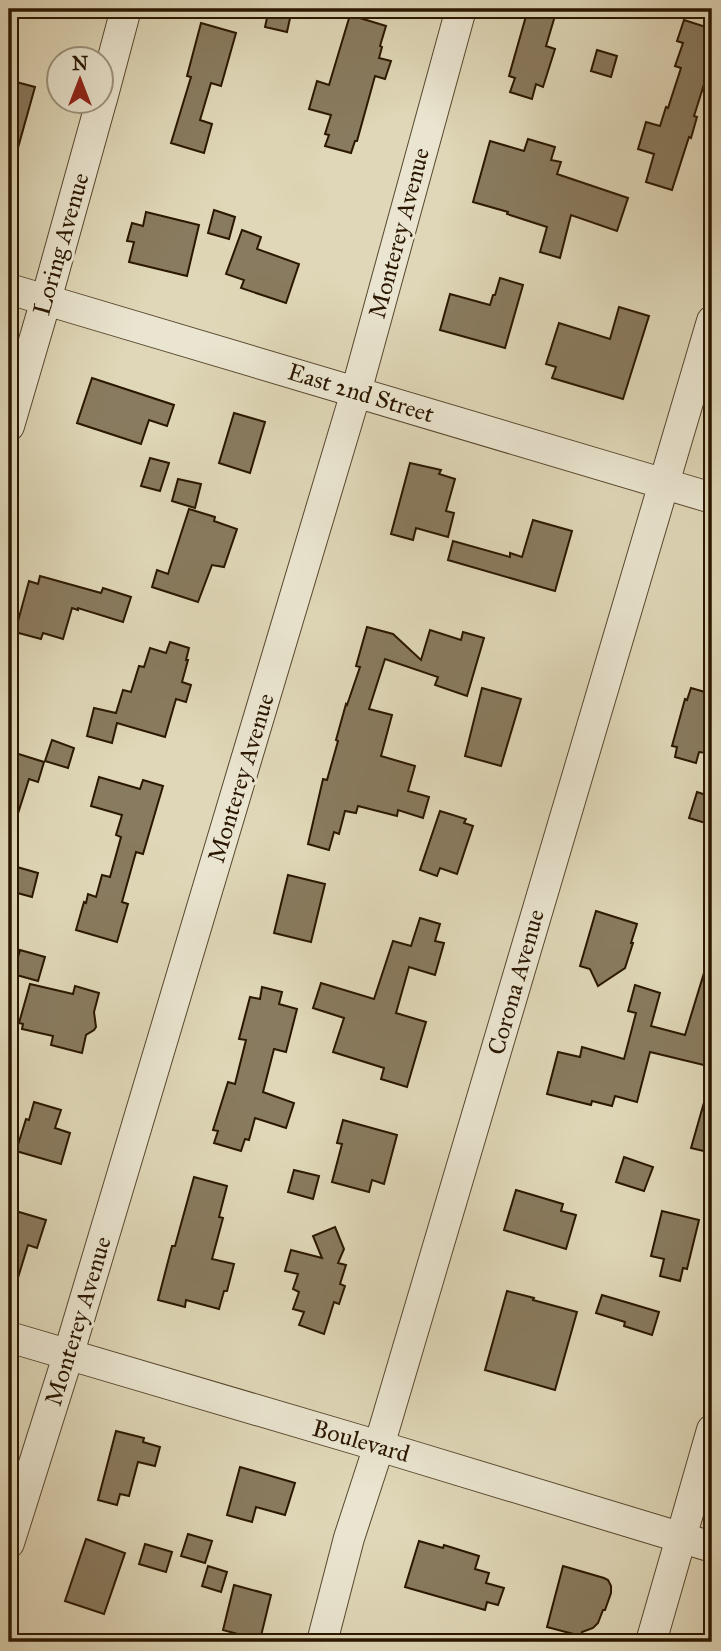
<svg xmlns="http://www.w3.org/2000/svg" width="721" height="1651" viewBox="0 0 721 1651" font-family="'IM FELL Great Primer',serif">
<rect width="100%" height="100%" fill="#dfd7b7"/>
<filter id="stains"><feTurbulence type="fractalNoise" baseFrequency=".00286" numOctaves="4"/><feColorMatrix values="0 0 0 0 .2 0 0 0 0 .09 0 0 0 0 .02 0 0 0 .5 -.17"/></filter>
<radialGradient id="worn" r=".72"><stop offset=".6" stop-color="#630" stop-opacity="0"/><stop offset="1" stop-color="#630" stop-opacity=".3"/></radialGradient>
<g fill="#897b5f" stroke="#2b1700" stroke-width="2">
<polygon points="269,9 292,9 287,32 265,27"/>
<polygon points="528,9 557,9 546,46 555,49 543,87 536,84 532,99 510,92 515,78 509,76"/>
<polygon points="350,15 386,26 380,46 382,47 379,58 391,61 385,79 375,76 357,141 355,141 351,153 325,146 329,135 325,134 331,115 309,109 317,81 329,85"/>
<polygon points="684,20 712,29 712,59 694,116 697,117 691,138 689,137 672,190 646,182 654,154 638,149 646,122 660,126 666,107 668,108 681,68 675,66 683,43 677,41"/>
<polygon points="201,23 236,33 221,86 211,83 200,120 212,124 204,153 171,143 191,77 187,76"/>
<polygon points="597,50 617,56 611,77 591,71"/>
<polygon points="9,80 35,87 14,162 9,161"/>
<polygon points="528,139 555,147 551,160 561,162 557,174 628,198 617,231 571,215 560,258 540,252 547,227 507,214 508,212 473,202 490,141 524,151"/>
<polygon points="214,210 235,217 229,239 208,233"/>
<polygon points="146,212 199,225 187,276 129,262 134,242 127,241 132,223 143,226"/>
<polygon points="242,230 261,237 257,249 299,264 286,303 241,288 244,280 226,274"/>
<polygon points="500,278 523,285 505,348 440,330 450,294 490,305 493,295 495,295"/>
<polygon points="619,307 649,316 623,399 552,378 556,367 546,364 559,323 610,339"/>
<polygon points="92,378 174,405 167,426 149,420 141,444 77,423"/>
<polygon points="234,413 265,422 250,473 219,463"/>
<polygon points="150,458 169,463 160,491 141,486"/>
<polygon points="410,463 441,470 439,474 455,479 446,511 454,513 448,537 416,528 413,540 391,534"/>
<polygon points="178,479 201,484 195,508 172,501"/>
<polygon points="189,509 215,517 214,521 237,529 224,567 212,565 198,602 152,587 157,570 168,574"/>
<polygon points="533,520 572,531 555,591 448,560 453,541 510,557 510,553 522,557"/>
<polygon points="40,576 101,593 103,588 131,597 123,622 78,608 78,610 72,608 63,639 43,633 41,639 15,632 29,581 38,584"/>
<polygon points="367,627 393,634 421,660 430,630 461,640 463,632 484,638 467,696 435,685 438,677 385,659 369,709 392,715 381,756 415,766 408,791 429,797 423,818 398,810 397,816 358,806 356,813 345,811 339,834 334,832 329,850 308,844 323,779 327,780 338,741 336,740 346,704 347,705 360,667 356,666"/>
<polygon points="170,642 189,648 186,660 188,660 182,682 191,685 186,702 176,699 165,737 117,723 112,743 87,736 94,708 116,713 123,690 131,692 139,666 144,667 150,648 166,653"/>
<polygon points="482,688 521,699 501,766 465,756"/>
<polygon points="691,688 712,694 708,707 712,708 712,729 706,753 699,752 696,763 675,757 677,747 672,746 685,699 687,700"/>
<polygon points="52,740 74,748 68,768 45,761"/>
<polygon points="9,751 44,762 38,782 29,779 13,829 9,829"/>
<polygon points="99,777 140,789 143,780 163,786 143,854 136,852 122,902 128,904 117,942 76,930 84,902 86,903 88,894 96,897 102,875 110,877 121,837 116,835 122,815 91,806"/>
<polygon points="697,792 712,797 712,825 689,818"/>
<polygon points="440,811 466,819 464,823 473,826 457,874 440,868 437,876 420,870"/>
<polygon points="17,867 38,873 32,897 10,891"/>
<polygon points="288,875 325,884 311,942 274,933"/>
<polygon points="596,911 637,924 631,943 633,943 625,968 598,986 590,969 580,966"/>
<polygon points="420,918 440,924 435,941 444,943 435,975 409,967 396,1013 426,1022 407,1087 381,1079 384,1068 333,1052 344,1018 313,1008 321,983 374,999 393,941 411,946"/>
<polygon points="20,950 45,957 38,981 13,974"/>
<polygon points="708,960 712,961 712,1067 650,1052 637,1102 615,1096 612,1106 592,1101 591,1105 547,1094 558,1052 580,1057 582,1047 624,1059 636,1013 628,1011 635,985 660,993 651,1026 685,1035"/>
<polygon points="30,984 73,994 75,986 99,993 94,1012 96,1027 94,1030 86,1035 82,1053 51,1045 53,1036 22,1029 23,1024 19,1023"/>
<polygon points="262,987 282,992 279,1004 297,1009 286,1052 274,1049 263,1092 294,1103 286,1128 255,1118 249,1140 245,1139 241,1151 214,1143 218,1131 213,1130 228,1082 235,1084 246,1040 239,1039 250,997 260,999"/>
<polygon points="707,1092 712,1092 712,1153 691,1148"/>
<polygon points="34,1102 61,1110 55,1128 70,1133 61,1164 16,1151 26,1119 29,1120"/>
<polygon points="343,1120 397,1135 384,1184 372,1180 369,1192 332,1182 342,1144 337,1143"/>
<polygon points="624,1157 653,1167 644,1191 616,1182"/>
<polygon points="294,1170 319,1176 313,1199 288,1192"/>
<polygon points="194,1177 227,1186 219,1217 223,1218 212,1259 234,1264 227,1291 224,1291 219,1309 186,1300 185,1307 158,1300 172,1246 175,1246"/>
<polygon points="516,1190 563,1204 561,1211 576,1215 566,1249 504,1230"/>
<polygon points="9,1209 46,1220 37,1248 28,1245 13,1294 9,1294"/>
<polygon points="662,1211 699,1220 687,1269 683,1268 680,1281 660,1276 664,1259 651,1256"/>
<polygon points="335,1227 344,1249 338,1263 346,1265 340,1284 345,1286 339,1304 334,1302 324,1334 299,1325 304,1312 293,1309 299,1292 293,1289 298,1274 285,1271 291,1250 322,1258 313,1236"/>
<polygon points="507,1291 534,1298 533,1300 577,1312 555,1390 485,1370"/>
<polygon points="602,1295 659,1312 652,1335 624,1326 625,1322 596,1313"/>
<polygon points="116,1431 144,1438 143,1442 160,1447 155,1466 138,1462 129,1496 120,1494 117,1505 98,1500"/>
<polygon points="240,1467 295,1483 285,1515 256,1507 252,1522 227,1515"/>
<polygon points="188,1534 212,1541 205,1563 181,1556"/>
<polygon points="86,1539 125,1553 104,1614 65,1601"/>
<polygon points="419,1541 443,1548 444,1545 479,1556 475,1569 489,1573 486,1583 504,1588 498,1605 487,1602 485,1610 405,1587"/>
<polygon points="145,1544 172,1552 166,1572 139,1564"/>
<polygon points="208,1566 227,1572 221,1592 202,1586"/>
<polygon points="563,1566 604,1578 608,1580 611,1586 611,1593 605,1610 603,1610 598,1623 593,1628 582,1632 581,1636 547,1627"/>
<polygon points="234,1585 271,1595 260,1640 223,1630"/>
</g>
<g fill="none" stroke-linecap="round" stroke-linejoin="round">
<g stroke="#58472e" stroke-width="32">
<g id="minor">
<polyline points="102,99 126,9"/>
<polyline points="9,289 712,498"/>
<polyline points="9,426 46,300 101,102"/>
<polyline points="9,1337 379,1446 712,1547"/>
<polyline points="9,1543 68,1356 356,392 461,9"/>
<polyline points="322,1642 349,1538 379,1446 712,321"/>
<polyline points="651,1642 712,1430"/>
</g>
</g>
<use href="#minor" stroke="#eae5d0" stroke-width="30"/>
</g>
<g text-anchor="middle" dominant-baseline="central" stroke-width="6" stroke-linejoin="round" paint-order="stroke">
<g font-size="24" fill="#2b1700" stroke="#eae5d0">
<text transform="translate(399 233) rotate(-75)">Monterey Avenue</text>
<text transform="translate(61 244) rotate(-74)">Loring Avenue</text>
<text transform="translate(361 393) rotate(17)">East 2nd Street</text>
<text transform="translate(241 778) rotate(-73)">Monterey Avenue</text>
<text transform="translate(516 982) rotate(-74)">Corona Avenue</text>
<text transform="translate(78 1321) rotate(-73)">Monterey Avenue</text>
<text transform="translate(361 1441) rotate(16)">Boulevard</text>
</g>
</g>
<rect width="721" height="1651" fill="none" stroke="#dfd7b7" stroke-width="35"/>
<rect x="10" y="10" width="700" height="1630" fill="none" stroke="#2b1700" stroke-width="3.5"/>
<rect x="18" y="18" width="686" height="1616" fill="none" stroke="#2b1700" stroke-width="2"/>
<g transform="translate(80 80)"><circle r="33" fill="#eae5d0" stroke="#9e937d" stroke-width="2"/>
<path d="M0-5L12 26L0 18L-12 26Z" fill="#8f2418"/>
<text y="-10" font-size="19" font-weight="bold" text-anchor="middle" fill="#2b1700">N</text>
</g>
<rect width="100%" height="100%" filter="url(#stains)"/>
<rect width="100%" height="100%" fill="url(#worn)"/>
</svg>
